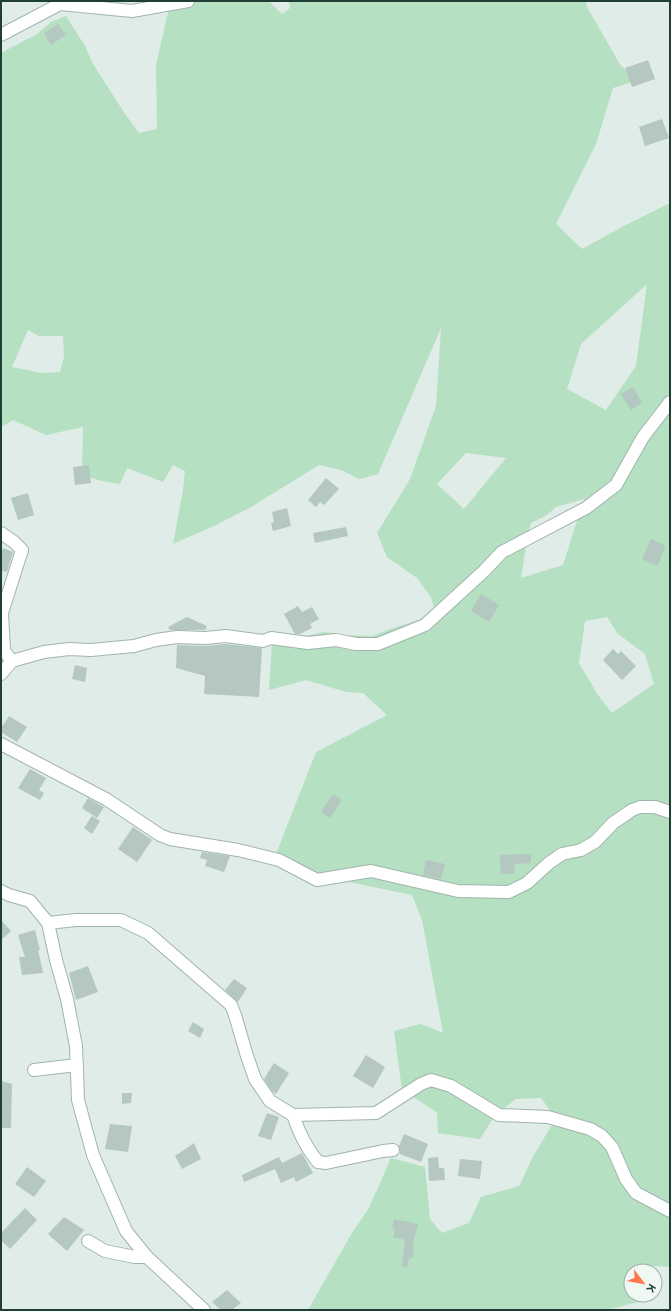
<svg xmlns="http://www.w3.org/2000/svg" width="671" height="1311" viewBox="0 0 671 1311" font-family="'Varela Round',sans-serif">
<rect width="100%" height="100%" fill="#dfece7"/>
<path fill="#b5e0c1" fill-rule="evenodd" d="M181,1H269L282,14L290,8L289,1H585L588,9L621,66L638,80L613,88L596,144L556,224L582,249L624,226L670,203V1267L643,1265V1271H631V1295H642V1301L607,1310H308L352,1233L369,1208L391,1158L425,1167L430,1219L442,1233L469,1223L481,1197L519,1186L534,1155L556,1118L541,1098L516,1099L495,1115L480,1139L438,1133L437,1112L402,1090L394,1031L421,1024L443,1033L422,920L412,895L306,873L276,854L316,752L387,715L363,693L346,692L306,680L269,690L272,644L324,632L344,635L373,636L387,630L419,620L434,608L431,597L417,578L387,557L377,533L410,479L436,406L441,328L378,474L359,479L341,470L319,465L251,507L216,525L173,544L183,490L185,471L173,465L163,482L127,468L120,484L102,481L82,475L83,427L46,435L13,420L1,427V53L37,34L51,22L66,16L85,46L93,64L125,114L139,133L157,129L156,65L170,4ZM647,284L636,366L606,410L567,389L581,344ZM28,330L39,336H63L64,357L60,372L42,373L12,367ZM466,453L506,458L464,509L437,484ZM584,499L563,565L521,578L528,533L531,523L547,515L556,507ZM607,617L618,634L645,654L654,684L612,713L598,695L579,663L585,621Z"/>
<g fill="#b4c7c0">
<polygon points="58,24 66,35 51,45 44,33"/>
<polygon points="648,60 655,79 632,87 625,68"/>
<polygon points="662,119 669,138 645,146 639,127"/>
<polygon points="633,387 642,403 631,410 621,394"/>
<polygon points="89,465 91,483 75,485 73,467"/>
<polygon points="326,478 339,489 324,505 320,502 316,507 308,500"/>
<polygon points="28,493 34,515 18,520 11,498"/>
<polygon points="287,508 291,526 273,531 271,523 274,522 272,512"/>
<polygon points="346,527 348,536 315,543 313,533"/>
<polygon points="651,539 666,546 657,566 642,559"/>
<polygon points="3,548 13,552 7,572 1,571 1,555"/>
<polygon points="481,594 499,605 489,622 471,611"/>
<polygon points="298,606 302,612 312,607 319,619 310,624 312,628 300,634 295,634 284,614"/>
<polygon points="187,617 207,626 205,630 170,630 168,627"/>
<polygon points="226,644 262,648 259,697 204,694 205,676 176,668 177,645 205,646"/>
<polygon points="613,649 618,654 621,651 636,666 622,680 603,660"/>
<polygon points="75,665 87,668 85,682 72,679"/>
<polygon points="9,716 27,727 17,742 1,732 1,728"/>
<polygon points="30,769 46,778 39,790 44,793 40,800 18,788"/>
<polygon points="333,794 342,800 330,818 321,812"/>
<polygon points="88,798 104,807 97,818 82,808"/>
<polygon points="92,816 100,821 92,834 84,828"/>
<polygon points="133,827 152,840 137,862 118,849"/>
<polygon points="202,852 230,856 224,872 205,866 207,860 200,858"/>
<polygon points="531,854 531,863 514,864 515,874 501,874 500,855"/>
<polygon points="426,860 445,864 441,879 423,875"/>
<polygon points="1,920 11,931 1,940"/>
<polygon points="35,930 40,950 38,950 43,973 22,975 19,957 25,957 18,935"/>
<polygon points="88,966 98,992 76,1000 69,973"/>
<polygon points="234,979 247,988 238,1002 225,990"/>
<polygon points="193,1022 204,1029 200,1038 188,1031"/>
<polygon points="366,1055 385,1067 373,1088 353,1076"/>
<polygon points="274,1063 289,1073 276,1094 272,1091 264,1079"/>
<polygon points="1,1081 12,1084 11,1128 1,1128"/>
<polygon points="122,1093 132,1093 131,1103 122,1104"/>
<polygon points="267,1113 279,1117 271,1140 258,1136"/>
<polygon points="110,1124 132,1126 128,1152 105,1149"/>
<polygon points="404,1134 428,1144 421,1162 400,1154 400,1150 399,1146"/>
<polygon points="194,1143 201,1159 182,1169 175,1156"/>
<polygon points="302,1153 313,1173 296,1182 294,1177 281,1183 275,1169 244,1182 242,1176 242,1175 279,1157 282,1163"/>
<polygon points="438,1157 439,1168 444,1168 445,1180 429,1181 428,1158"/>
<polygon points="460,1159 482,1161 480,1179 458,1176"/>
<polygon points="27,1167 46,1181 34,1197 15,1184"/>
<polygon points="25,1208 37,1220 10,1249 1,1240 1,1233"/>
<polygon points="64,1217 84,1230 67,1251 48,1234"/>
<polygon points="394,1219 418,1224 412,1246 414,1247 413,1258 409,1258 407,1267 402,1266 405,1240 393,1237 395,1229 392,1228"/>
<polygon points="227,1290 241,1303 232,1310 221,1310 212,1302"/>
</g>
<g fill="none" stroke-linecap="round" stroke-linejoin="round">
<g stroke="#a1b4ae" stroke-width="14">
<g id="minor">
<polyline points="1,35 60,4 132,11 188,1"/>
<polyline points="1,533 14,542 22,550 2,613 4,651 12,661 1,674"/>
<polyline points="12,661 44,652 69,649 91,650 134,646 156,640 177,637 205,638 226,636 263,641 271,638 308,643 336,640 356,644 378,644 425,625 484,571 502,552 586,508 616,485 643,437 670,402"/>
<polyline points="1,744 106,799 160,835 170,839 238,850 279,860 317,880 371,871 458,891 509,892 527,883 549,863 562,854 581,850 595,842 613,823 632,810 640,807 655,807 670,812"/>
<polyline points="1,891 9,895 30,901 48,923 56,960 67,999 76,1046 78,1100 93,1155 126,1231 147,1257 204,1310"/>
<polyline points="48,923 76,920 121,920 148,933 231,1005 235,1015 247,1056 255,1079 270,1101 293,1115 376,1113 421,1084 431,1080 451,1086 499,1115 548,1117 590,1129 602,1136 612,1147 626,1179 636,1193 670,1211"/>
<polyline points="34,1070 77,1065"/>
<path d="M293,1115C299,1133 306,1148 318,1162L326,1163L383,1151L393,1150"/>
<polyline points="88,1241 105,1251 135,1257 147,1257"/>
</g>
</g>
<use href="#minor" stroke="#fff" stroke-width="12"/>
</g>
<rect width="671" height="1311" fill="none" stroke="#1e3e36" stroke-width="4"/>
<g transform="translate(643 1283) rotate(122)"><circle r="19" fill="#f0f8f4" stroke="#9caea8"/>
<path d="M0-3L7 15L0 10L-7 15Z" fill="#ff794a"/>
<text y="-6" font-size="11" font-weight="bold" text-anchor="middle" fill="#1e3e36">K</text>
</g>
</svg>
